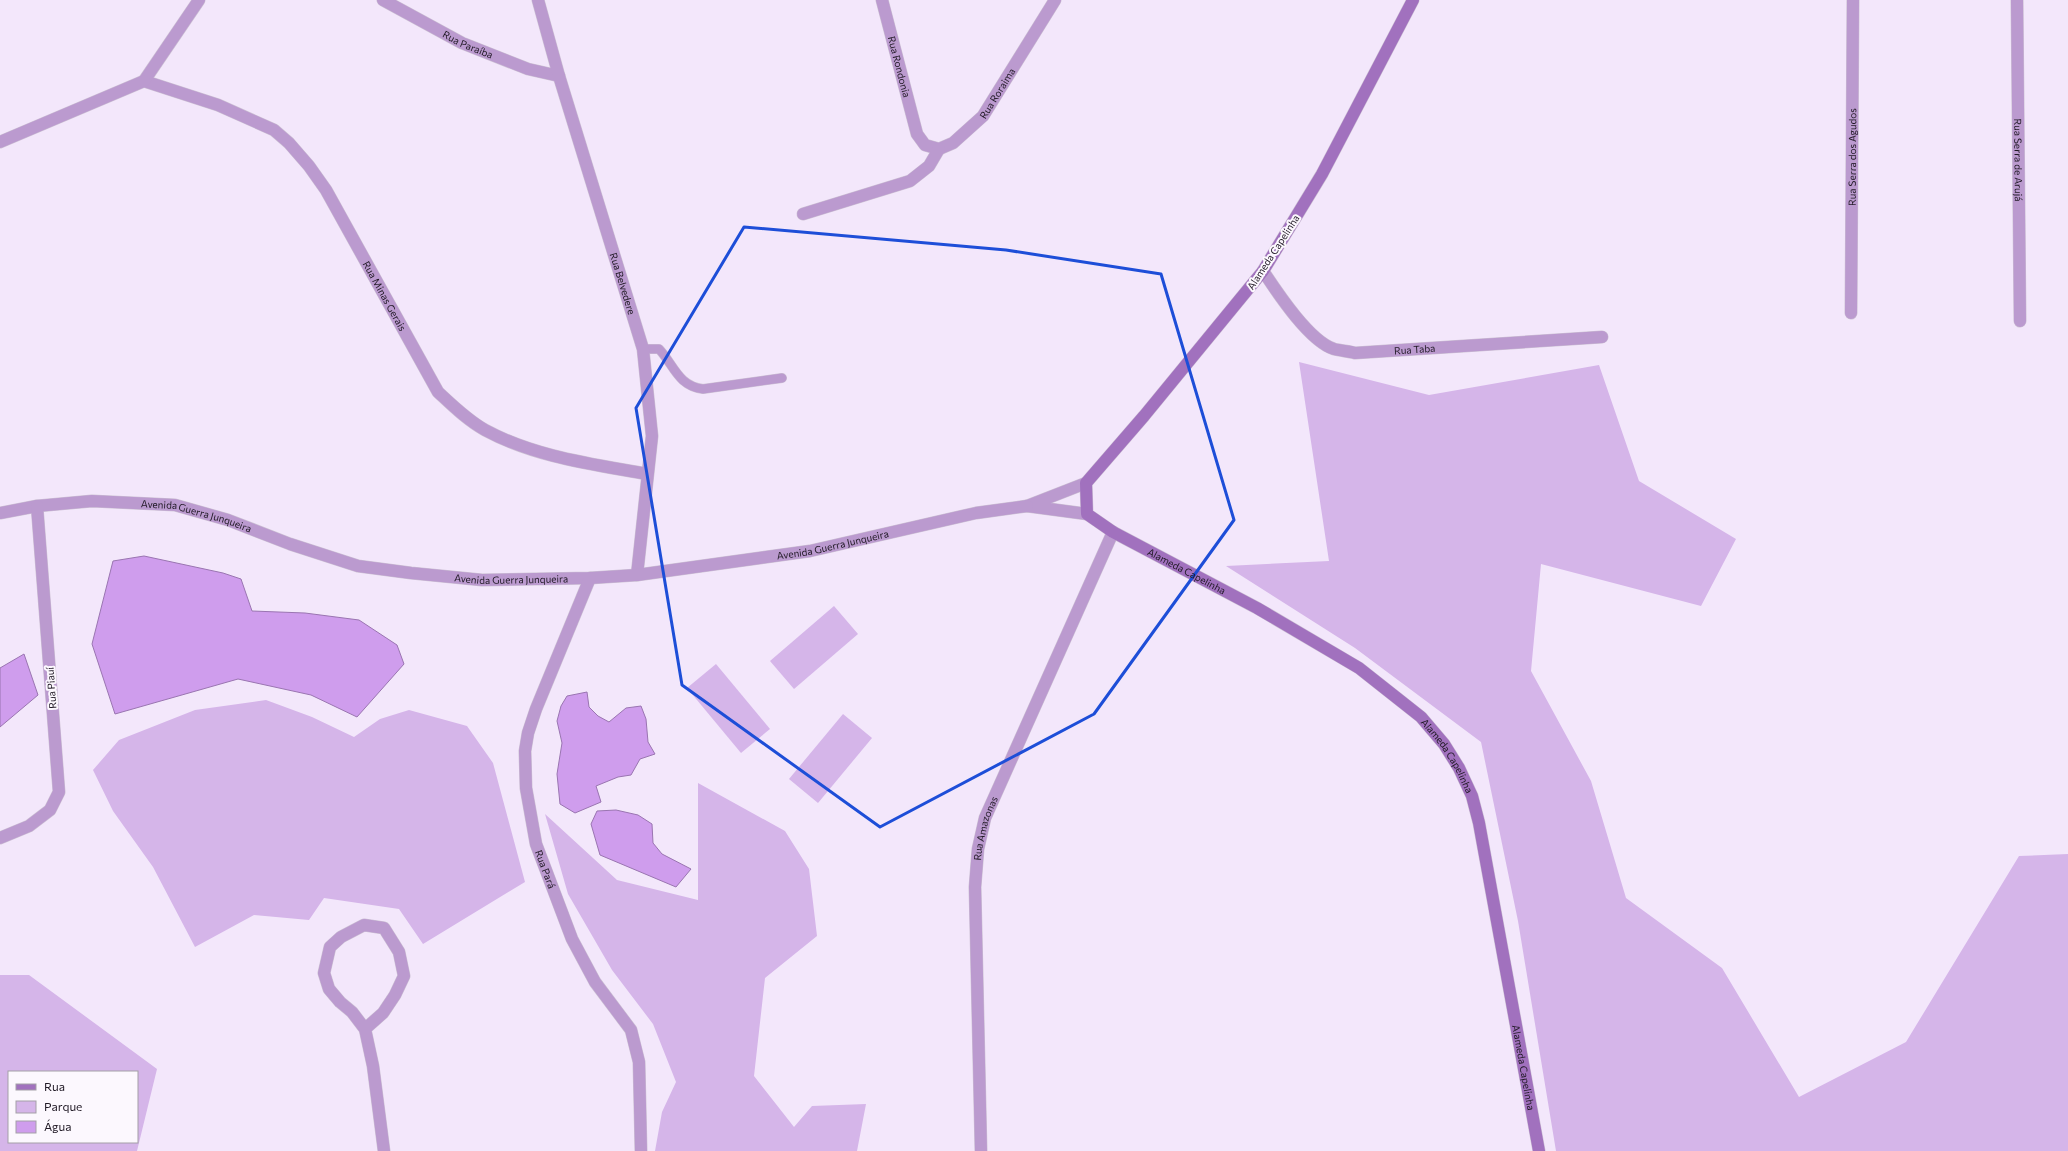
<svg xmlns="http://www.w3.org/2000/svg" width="2068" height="1151" viewBox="0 0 2068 1151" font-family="Commissioner,sans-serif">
<rect width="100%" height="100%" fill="#f3e7fb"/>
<g fill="#d5b5e9" fill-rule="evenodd">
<polygon points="1299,362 1429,395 1599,365 1639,481 1736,539 1701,606 1541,564 1531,671 1591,781 1626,898 1722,968 1799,1097 1906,1042 2019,856 2068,854 2068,1151 1556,1151 1518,921 1481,742 1355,648 1226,566 1329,561"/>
<polygon points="834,606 858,634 794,689 770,661"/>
<polygon points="716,664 770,729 741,753 687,688"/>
<polygon points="266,700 312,717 354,737 380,719 409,710 467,726 493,763 525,882 423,944 399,909 324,898 309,920 254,915 195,947 153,867 113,811 93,770 119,740 195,710"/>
<polygon points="843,714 872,738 818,803 789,779"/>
<polygon points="698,783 785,831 809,869 817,936 765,978 754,1076 794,1127 812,1106 866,1104 857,1151 655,1151 662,1112 676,1082 653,1024 612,970 568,894 545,814 617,880 698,900"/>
<path d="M0,975H29L157,1069L137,1151H0ZM9,1072H137V1142H9Z"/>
</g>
<g fill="#cf9ded" stroke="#9a75b1">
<polygon points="144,556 223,573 241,579 252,611 305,613 359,620 397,645 404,664 357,717 311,695 238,679 115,714 92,644 113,561"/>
<polygon points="24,654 38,695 0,727 0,668"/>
<polygon points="587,692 589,707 598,716 609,722 626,708 641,706 646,719 648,742 655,754 640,759 631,775 618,777 596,786 601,802 575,813 560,804 557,774 562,743 557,721 561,706 567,696"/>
<polygon points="616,810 638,815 652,824 653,843 662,854 691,869 676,887 600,855 591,824 597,811"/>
</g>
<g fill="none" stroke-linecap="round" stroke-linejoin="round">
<g stroke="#cdc2d4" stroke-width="10">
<path id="lane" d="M643,349H659C674,365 678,386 703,389L782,378"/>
</g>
<g stroke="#cdc2d4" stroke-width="13">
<g id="street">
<path id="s1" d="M383,0L462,43L528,69L559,76"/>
<path id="s2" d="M538,0L559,76L643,349L652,436L637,575"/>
<path id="s3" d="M882,0L917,134L925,145L939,149L953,143L983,116L1055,0"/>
<path id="s4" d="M2017,0L2020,321"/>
<path id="s5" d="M144,81L218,105L274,130L289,143L309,166L326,190L438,392C452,405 467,420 485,430C535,457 592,464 647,474"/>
<polyline points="144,81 199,0"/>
<polyline points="0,142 144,81"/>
<polyline points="803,214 910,181 929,166 939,149"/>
<path id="s6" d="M1263,271C1277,292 1309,341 1334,349C1341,351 1349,351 1355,353L1602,337"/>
<path id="s7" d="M1851,313L1853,0"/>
<polyline points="1086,483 1027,506 1087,514"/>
<path id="s8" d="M0,513L37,506L92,501L175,505L228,520L290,544L358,566L411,573L482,580L590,578L637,575L810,551L976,513L1027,506"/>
<path id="s9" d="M590,578L536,709L528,733L525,751L526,788L536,844L572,939L595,982L631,1030L639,1062L641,1151"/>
<polyline points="0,838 29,826 50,810 59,792 37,506"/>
<polyline points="365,1029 383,1013 395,995 404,976 399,952 384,928 364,925 341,937 330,947 324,973 329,989 340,1002 352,1012 365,1029 373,1066 384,1151"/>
<path id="s10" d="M981,1151L975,887L978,849L985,818L1113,532"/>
</g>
</g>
<g stroke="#cdc2d4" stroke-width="13">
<g id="secondary">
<path id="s11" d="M1413,0L1322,174L1263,271L1144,416L1086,483L1087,514L1113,532L1257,608L1359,668L1421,717L1444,744L1459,768L1472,796L1479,823L1539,1151"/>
</g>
</g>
<use href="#lane" stroke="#bb9acf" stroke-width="9"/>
<use href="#street" stroke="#bb9acf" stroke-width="12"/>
<use href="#secondary" stroke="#a171be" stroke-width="12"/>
</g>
<path fill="none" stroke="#1d4ed8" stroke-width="3" stroke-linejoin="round" d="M744,227L1006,250L1161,274L1234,520L1094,714L880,827L682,685L636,408Z"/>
<g text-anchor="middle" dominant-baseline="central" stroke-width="4" stroke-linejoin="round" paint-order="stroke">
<g font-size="10" fill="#201925" stroke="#fcf8fe">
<text stroke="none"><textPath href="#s1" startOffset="96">Rua Paraíba</textPath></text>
<text stroke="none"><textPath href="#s3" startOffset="69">Rua Rondonia</textPath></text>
<text stroke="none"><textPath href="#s3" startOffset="249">Rua Roraima</textPath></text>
<text stroke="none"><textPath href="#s7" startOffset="156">Rua Serra dos Agudos</textPath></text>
<text stroke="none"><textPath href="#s4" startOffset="160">Rua Serra de Arujá</textPath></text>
<text transform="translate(1273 252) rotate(-57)">Alameda Capelinha</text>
<text stroke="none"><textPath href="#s2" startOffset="296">Rua Belvedere</textPath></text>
<text stroke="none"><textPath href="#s5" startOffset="340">Rua Minas Gerais</textPath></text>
<text stroke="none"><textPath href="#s6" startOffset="188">Rua Taba</textPath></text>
<text stroke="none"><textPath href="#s8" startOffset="199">Avenida Guerra Junqueira</textPath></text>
<text stroke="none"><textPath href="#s8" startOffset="847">Avenida Guerra Junqueira</textPath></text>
<text stroke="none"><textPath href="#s11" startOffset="732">Alameda Capelinha</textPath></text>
<text stroke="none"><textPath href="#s8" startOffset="523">Avenida Guerra Junqueira</textPath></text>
<text transform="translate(51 688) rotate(-94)">Rua Piauí</text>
<text stroke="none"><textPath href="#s11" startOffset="1056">Alameda Capelinha</textPath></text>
<text stroke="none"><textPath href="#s10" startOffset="324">Rua Amazonas</textPath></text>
<text stroke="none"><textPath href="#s9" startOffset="306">Rua Pará</textPath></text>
<text stroke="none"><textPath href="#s11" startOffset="1380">Alameda Capelinha</textPath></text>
</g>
</g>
<rect x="8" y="1071" width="130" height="72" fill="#fcf8fe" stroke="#a49fa7"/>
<rect x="16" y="1084" width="20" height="6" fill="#a171be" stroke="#a49fa7"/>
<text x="44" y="1091" font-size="12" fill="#201925">Rua</text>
<rect x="16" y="1101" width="20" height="12" fill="#d5b5e9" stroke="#a49fa7"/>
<text x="44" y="1111" font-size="12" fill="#201925">Parque</text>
<rect x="16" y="1121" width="20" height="12" fill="#cf9ded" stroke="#a49fa7"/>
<text x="44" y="1131" font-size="12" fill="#201925">Água</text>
</svg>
